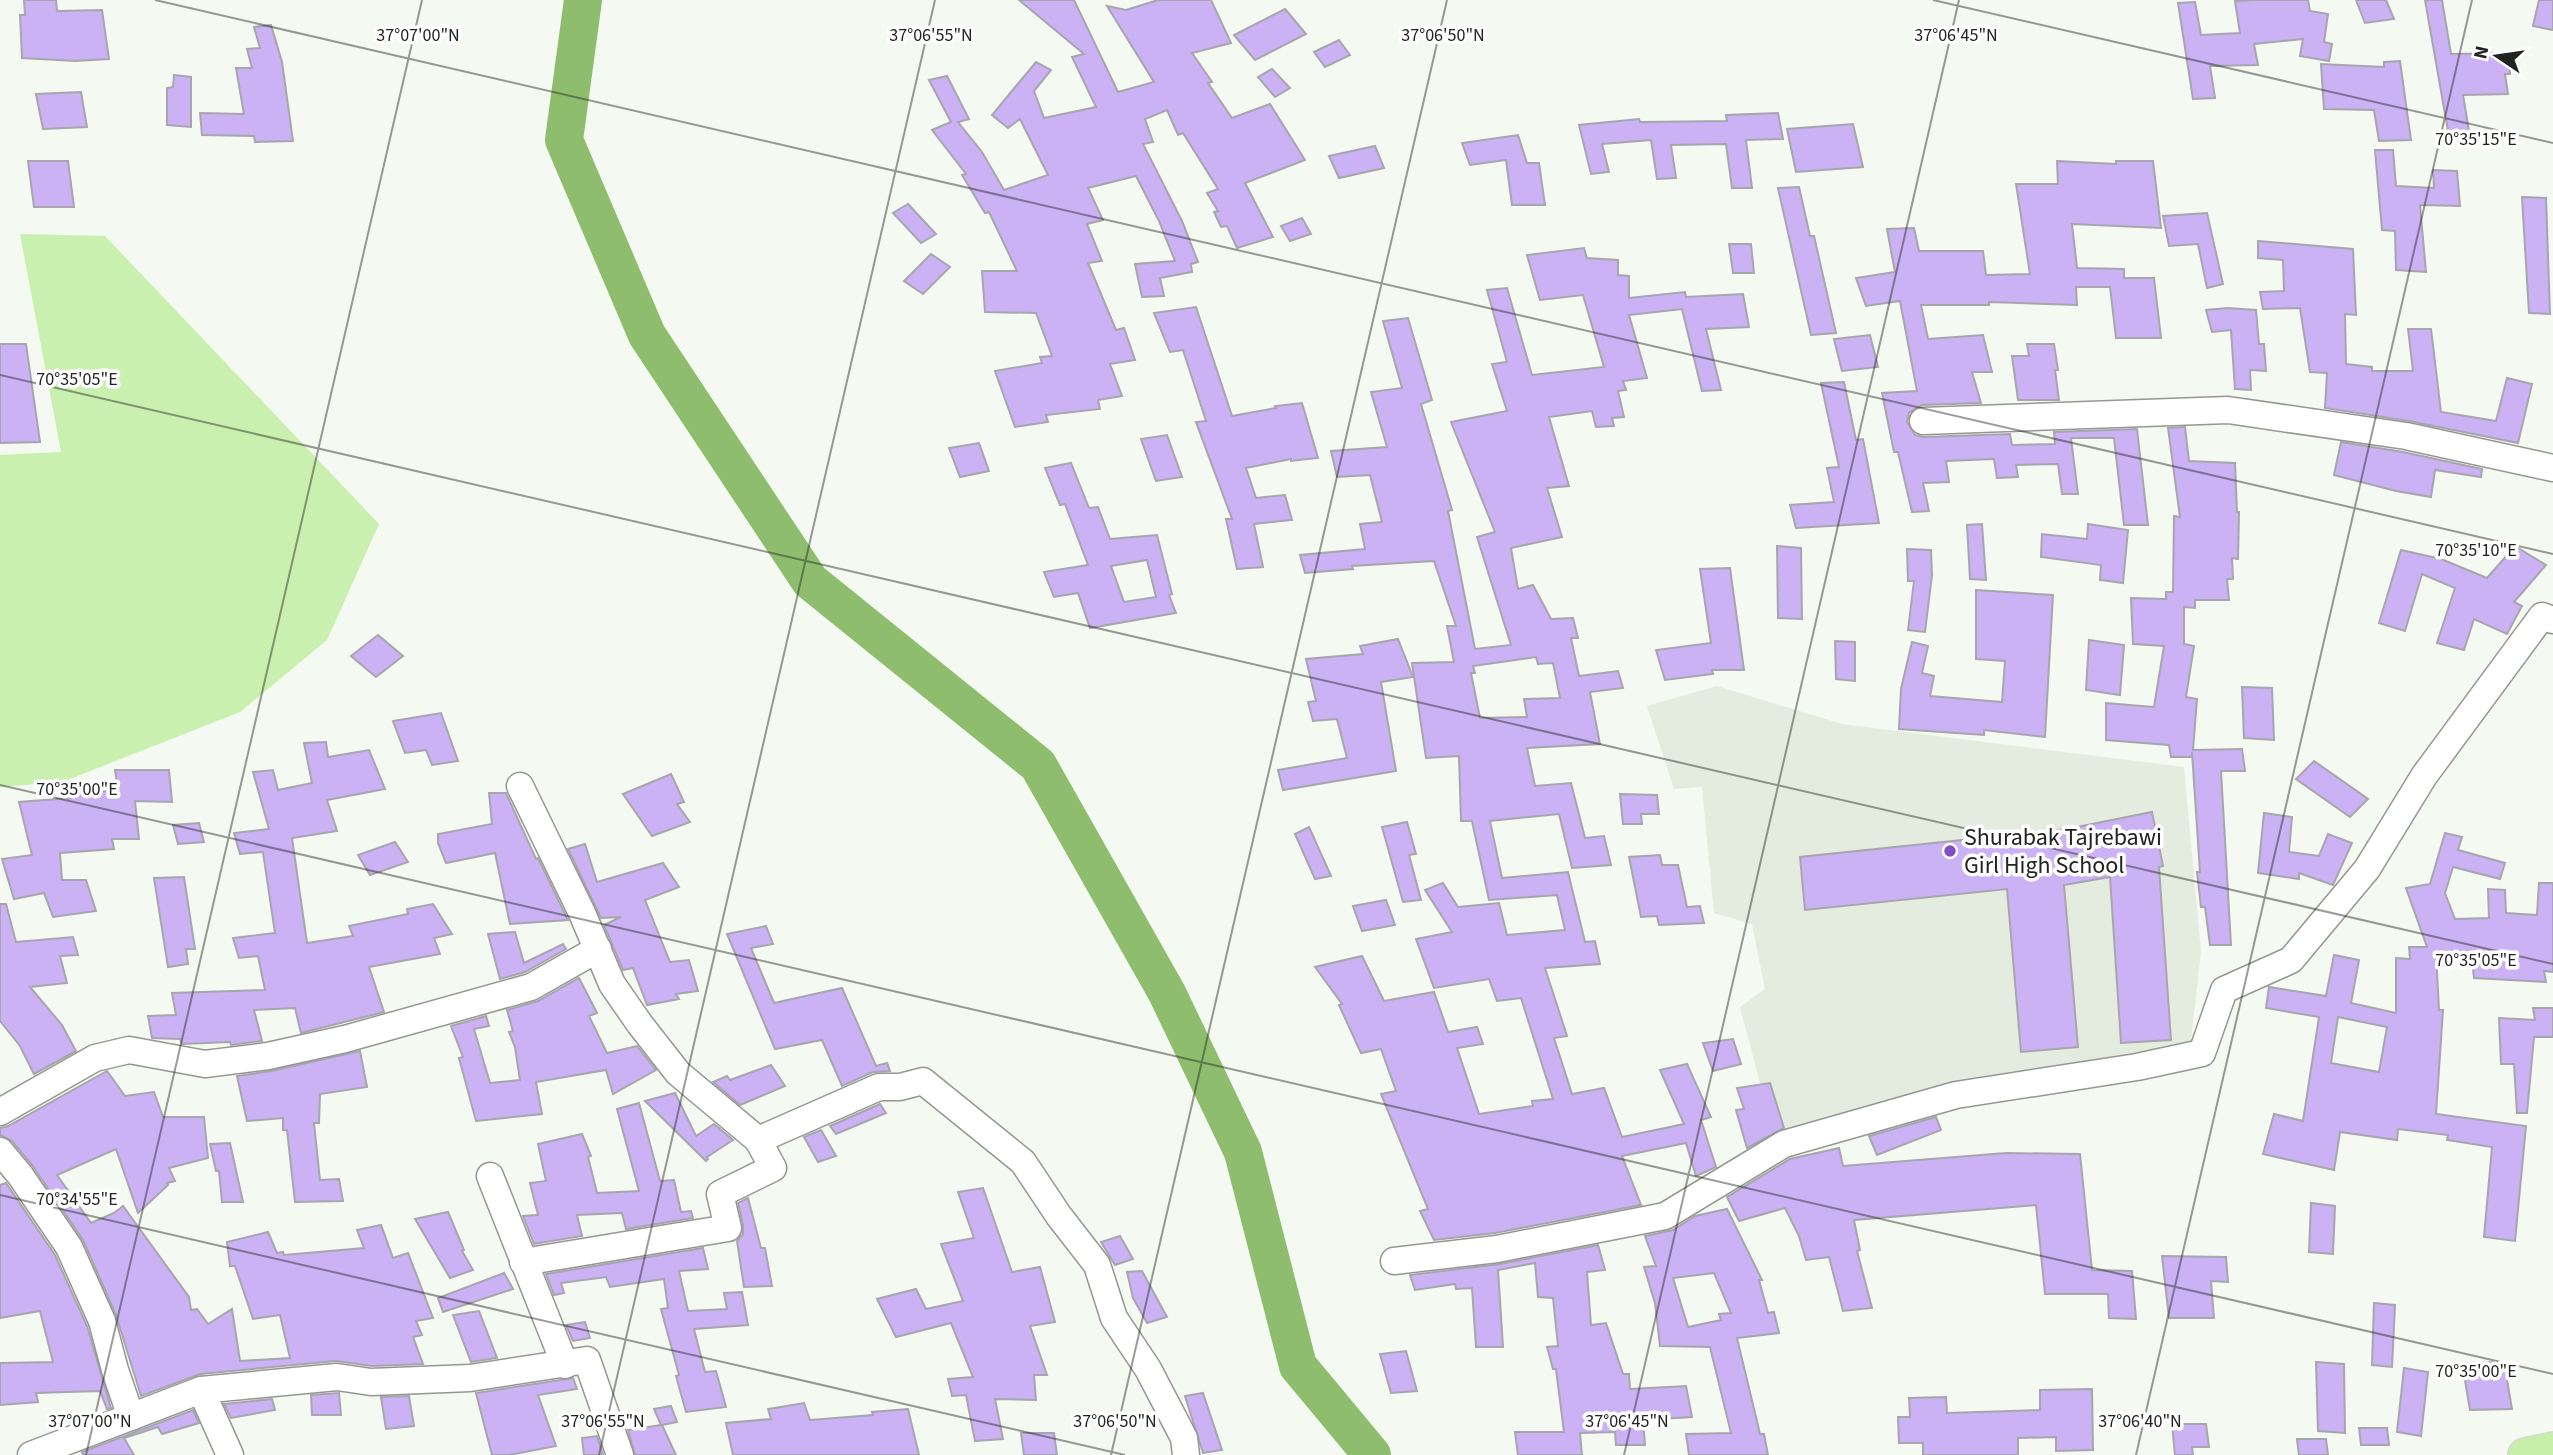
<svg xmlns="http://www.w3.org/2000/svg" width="2553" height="1455" viewBox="0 0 2553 1455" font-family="'Source Sans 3',sans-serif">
<rect width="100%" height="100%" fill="#f4f9f1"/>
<polygon fill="#e3ecde" points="1717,686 1842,724 2184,767 2201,952 2190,1049 2079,1064 1773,1133 1740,1007 1765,989 1752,924 1714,913 1702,787 1674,789 1647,706"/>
<polygon fill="#c9f0af" points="20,234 105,236 379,524 327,640 240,712 62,782 0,787 0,455 61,452"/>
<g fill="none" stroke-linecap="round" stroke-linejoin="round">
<polyline stroke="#8ebd6d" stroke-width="38" points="583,0 564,140 647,335 810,581 1038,765 1167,993 1243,1152 1298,1366 1372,1455"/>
</g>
<g fill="#cbb2f5" stroke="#a7a5ad" stroke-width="2" fill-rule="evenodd">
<polygon points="24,0 56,0 57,11 102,10 109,59 75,61 22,58 20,15 25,15"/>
<polygon points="1019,0 1074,0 1118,92 1154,82 1107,6 1126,10 1158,0 1211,0 1231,43 1192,53 1212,82 1208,83 1232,118 1270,104 1305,160 1245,183 1273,237 1237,248 1227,226 1221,227 1214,212 1218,211 1207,193 1218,189 1183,133 1178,135 1167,110 1145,119 1153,142 1143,144 1182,221 1198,262 1191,264 1192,272 1160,278 1164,296 1142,297 1135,264 1175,261 1159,221 1136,176 1088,188 1103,220 1087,224 1102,261 1088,263 1116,330 1124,328 1135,360 1110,364 1122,396 1098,400 1100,409 1046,415 1048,422 1015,427 995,371 1042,363 1040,357 1052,356 1036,313 985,312 982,271 1017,271 989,212 985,213 962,175 966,174 932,130 951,122 929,80 947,76 969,119 958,122 982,152 1004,190 1048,175 1020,119 1008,128 992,115 1036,62 1051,70 1034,91 1044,118 1096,107 1072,57 1084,54"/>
<polygon points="2255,0 2308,0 2310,11 2328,14 2324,42 2332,44 2329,61 2300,56 2303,39 2254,44 2258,65 2210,66 2215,98 2193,99 2178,3 2195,2 2201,35 2240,33 2235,1"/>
<polygon points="2356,0 2386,0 2394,19 2365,23"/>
<polygon points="2425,0 2442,0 2451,54 2508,53 2510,74 2505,74 2508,94 2463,95 2469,131 2448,131"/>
<polygon points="2539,0 2553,0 2553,30 2533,26"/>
<polygon points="1285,9 1306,34 1255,60 1234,35"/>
<polygon points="271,25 282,62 293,141 255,142 254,136 202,135 200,113 244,114 236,68 252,68 247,49 260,48 254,27"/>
<polygon points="1339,40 1350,55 1325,67 1314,52"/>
<polygon points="2400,61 2411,140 2379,141 2374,110 2324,109 2321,64 2384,67 2384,62"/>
<polygon points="1272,69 1290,88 1275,97 1258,77"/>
<polygon points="174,75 191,77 191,127 167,125 167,88 173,87"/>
<polygon points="81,92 87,127 43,129 36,94"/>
<polygon points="1778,113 1783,139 1746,140 1752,188 1732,188 1726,144 1671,145 1676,178 1657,179 1651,140 1602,144 1609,172 1591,174 1579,125 1639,119 1640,122 1727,121 1726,115"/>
<polygon points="1853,124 1863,167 1796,172 1787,129"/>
<polygon points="1518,135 1527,163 1539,163 1545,205 1512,205 1506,160 1470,165 1462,143"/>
<polygon points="1375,146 1384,168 1339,178 1329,156"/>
<polygon points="2375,150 2393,150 2396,186 2434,188 2433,170 2457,171 2460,206 2420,205 2426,272 2396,270 2395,231 2382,230"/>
<polygon points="28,161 68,161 74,207 34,207"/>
<polygon points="2057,161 2116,164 2116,161 2153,161 2161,228 2072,224 2077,268 2124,269 2124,278 2154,278 2161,338 2116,338 2110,287 2076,287 2077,305 1989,302 1989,305 1921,305 1928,339 1983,335 1992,372 1972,372 1981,403 1922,405 1909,413 1907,422 1915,435 1923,437 2010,434 2012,445 2055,444 2054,432 2137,429 2148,525 2124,525 2114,438 2071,438 2078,494 2062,494 2058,464 2016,465 2018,477 1997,478 1994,459 1946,461 1949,482 1923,483 1929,511 1912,512 1898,452 1894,452 1882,393 1917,391 1900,301 1866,306 1856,278 1895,272 1887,229 1914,228 1919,251 1983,251 1986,275 2030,274 2016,184 2058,184"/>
<polygon points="1799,187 1810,236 1814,236 1836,333 1811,335 1778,188"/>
<polygon points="2522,197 2546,198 2550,314 2529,313"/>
<polygon points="908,204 936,234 921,243 893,213"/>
<polygon points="2207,213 2223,284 2207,288 2198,244 2169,246 2163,216"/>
<polygon points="1302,218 1311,234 1290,241 1281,226"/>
<polygon points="2258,241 2353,249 2356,315 2345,314 2346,364 2372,367 2372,371 2413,371 2408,329 2431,329 2441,412 2496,421 2507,378 2532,384 2518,443 2409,421 2325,408 2327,373 2310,372 2300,308 2263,309 2260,292 2284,291 2283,260 2258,258"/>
<polygon points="1729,244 1751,244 1754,273 1733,273"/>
<path d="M1584,248L1587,258L1618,260V275L1629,276V298L1685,292L1686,297L1743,294L1749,327L1706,329L1721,390L1702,391L1682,309L1629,315L1647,378L1623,381L1626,390L1618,391L1624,417L1612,418L1614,426L1596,427L1592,411L1549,417L1569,486L1547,488L1562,537L1511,548L1518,589L1533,585L1551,619L1573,618L1578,638H1571L1579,676L1618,671L1623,688L1590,692L1600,744L1527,748L1535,786L1571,783L1585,838L1604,836L1611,865L1572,868L1559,814L1490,821L1502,878L1568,872L1585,942L1595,941L1600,964L1545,968L1567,1036L1554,1038L1572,1094L1604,1088L1622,1137L1684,1124L1660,1070L1687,1064L1711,1117L1701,1120L1716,1167L1696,1176L1686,1143L1622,1156L1641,1205L1495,1233L1434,1240L1420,1211L1428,1209L1381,1094L1396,1091L1381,1049L1361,1053L1339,1005L1342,1004L1315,967L1362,956L1384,1001L1434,992L1448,1032L1477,1027L1483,1044L1457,1048L1479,1114L1533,1106L1532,1101L1553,1099L1521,998L1497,1001L1489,979L1434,988L1416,939L1452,932L1425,890L1443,883L1458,907L1499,903L1507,935L1565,930L1557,895L1489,900L1472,821H1461L1459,756L1426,758L1412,663L1454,662L1447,626H1456L1434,561L1352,566L1353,569L1305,573L1300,555L1365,549L1360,524L1382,522L1370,475L1337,477L1331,451L1387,447L1371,392L1402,388L1383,321L1408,318L1432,400L1421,404L1452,510L1448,511L1475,649L1511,645L1477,537L1495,532L1451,422L1507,411L1492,364L1507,362L1487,290L1507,288L1532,375L1604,367L1583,295L1540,300L1527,255ZM1536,657L1538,664L1553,663L1560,698L1524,699L1527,717L1480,718L1471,673H1475L1473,666Z"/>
<polygon points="931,254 950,267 923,294 904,281"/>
<polygon points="1196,307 1232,416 1276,408 1275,406 1302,403 1318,458 1291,461 1291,459 1246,468 1256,498 1285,495 1292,520 1254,524 1263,567 1237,569 1226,519 1232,519 1196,422 1206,421 1183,350 1170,352 1154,313"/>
<polygon points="2228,308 2256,310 2259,344 2264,344 2266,371 2250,370 2251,390 2235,389 2231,330 2212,332 2206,310"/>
<polygon points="1870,335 1878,367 1842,371 1834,339"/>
<polygon points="0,344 26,344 40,442 0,443"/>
<polygon points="2027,344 2054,344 2058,370 2055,370 2059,400 2018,400 2012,356 2029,356"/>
<polygon points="1844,382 1856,440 1863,439 1879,523 1796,528 1790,505 1834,502 1827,468 1839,467 1821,383"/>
<polygon points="2185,427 2189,461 2235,463 2237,512 2239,512 2238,559 2232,558 2233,579 2227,579 2229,600 2195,600 2195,608 2184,607 2184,644 2194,646 2186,697 2197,699 2193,750 2242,749 2245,771 2221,771 2231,945 2210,945 2205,907 2201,907 2197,872 2200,872 2192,752 2192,757 2171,757 2169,745 2106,740 2106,703 2154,707 2164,646 2133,644 2131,598 2166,599 2166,592 2173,592 2174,516 2180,517 2168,428"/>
<polygon points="1167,435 1182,477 1156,481 1141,439"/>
<polygon points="2341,442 2403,452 2482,469 2481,477 2435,470 2431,497 2396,491 2334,475"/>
<polygon points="979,443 989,471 960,477 949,448"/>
<path d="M1071,463L1089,508L1098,507L1110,539L1157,535L1172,594L1169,595L1176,613L1090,628L1078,593L1054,597L1044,572L1088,565L1065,504L1060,505L1045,468ZM1147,560L1156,597L1124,602L1111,566Z"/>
<polygon points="1982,524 1986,580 1970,579 1967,525"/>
<polygon points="2088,524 2128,530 2123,583 2100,580 2101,565 2041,557 2042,534 2087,539"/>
<polygon points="1777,546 1801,548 1802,619 1778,618"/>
<polygon points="2515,546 2546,565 2514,602 2522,606 2507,634 2474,619 2464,650 2437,643 2455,588 2422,574 2405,631 2379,623 2401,550 2441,559 2487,578"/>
<polygon points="1907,549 1931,550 1932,575 1925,632 1908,630 1914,581 1908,581"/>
<polygon points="1730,568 1744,670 1712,670 1713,674 1665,680 1656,650 1711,643 1700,569"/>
<polygon points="1976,590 2053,595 2045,737 1984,730 1984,735 1899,729 1901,689 1912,642 1928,646 1922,673 1934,676 1930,696 2002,702 2005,661 1976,659"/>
<polygon points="378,635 403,656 376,677 351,656"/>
<polygon points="1398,639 1413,677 1381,682 1396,771 1283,790 1278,770 1347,758 1337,719 1313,721 1308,702 1316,701 1306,659 1363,654 1360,646"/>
<polygon points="2089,640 2124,645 2120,695 2086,690"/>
<polygon points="1835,641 1855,642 1855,681 1836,679"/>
<polygon points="2242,687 2272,688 2274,740 2244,738"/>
<polygon points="441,713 458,761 432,765 426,750 405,753 393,721"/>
<polygon points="326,742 328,757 369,750 385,789 327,800 337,831 292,838 307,943 353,936 349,926 408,914 407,909 433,904 452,934 434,938 440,954 369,967 384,1012 301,1033 295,1008 254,1010 262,1041 231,1045 230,1042 182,1044 180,1039 152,1038 148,1016 176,1015 172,993 265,990 258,956 239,958 233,938 275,933 263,852 240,854 234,833 269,829 253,772 273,770 278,790 312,783 304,743"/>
<polygon points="2314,761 2368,799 2350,817 2296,779"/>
<polygon points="115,770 169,770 172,802 135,801 139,839 112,839 114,849 60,853 62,880 86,880 96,911 53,917 44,893 14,899 2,859 32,855 19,802 71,798 70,793 118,790"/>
<polygon points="671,774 684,802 677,804 690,822 652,836 623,794"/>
<polygon points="489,793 506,793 536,859 538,858 568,920 510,924 495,853 446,863 438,843 438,834 492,824"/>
<polygon points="1620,794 1657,795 1659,814 1641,814 1642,824 1623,824"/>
<polygon points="2152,812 2163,866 2159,867 2171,1040 2121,1043 2110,877 2064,885 2078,1047 2021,1052 2007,889 1805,910 1800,857 2067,829"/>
<polygon points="2264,813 2292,817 2289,852 2319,856 2328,834 2352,843 2333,885 2299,873 2299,879 2258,873"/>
<polygon points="1407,822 1416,854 1409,855 1421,900 1403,902 1382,827"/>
<polygon points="199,823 204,842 178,844 173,825"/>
<polygon points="1309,827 1331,876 1315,879 1295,834"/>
<path d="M2445,833L2462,837L2458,850L2505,863L2500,879L2453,867L2445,893L2455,919L2489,918L2488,889L2505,890L2506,913L2537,915L2539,883H2553V972L2544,971L2546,982L2474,978L2471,951L2436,952L2439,1010H2443L2436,1114L2526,1126L2515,1241L2484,1237L2492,1147L2447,1140L2448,1135L2398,1129L2397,1140L2340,1132L2334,1170L2263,1154L2274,1114L2303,1121L2319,1017L2266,1008L2269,987L2326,996L2334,955L2359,960L2351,1003L2396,1013V958L2410,959L2409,947H2427L2406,888L2430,884ZM2338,1017L2387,1027L2379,1072L2331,1063Z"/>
<polygon points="395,842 408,862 370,875 358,855"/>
<polygon points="585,844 597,882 663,863 679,887 645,900 670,962 689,960 698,991 676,994 679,999 647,1005 633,968 623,970 604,925 621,917 601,918 568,849"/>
<polygon points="1660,855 1662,865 1678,865 1687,907 1700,906 1704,923 1659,925 1657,916 1641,917 1629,857"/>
<polygon points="184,877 195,949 186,949 188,964 168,967 154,878"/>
<polygon points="1386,900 1395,925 1362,931 1353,906"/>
<polygon points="0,904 6,904 16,942 73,937 78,955 60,956 67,983 30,987 62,1025 76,1051 34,1074 20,1046 0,1021"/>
<polygon points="766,926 773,944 751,948 774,1003 842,988 876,1066 887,1063 890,1071 873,1072 842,1086 822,1040 775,1049 727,934"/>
<polygon points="515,932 524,963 563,944 566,949 525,972 500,979 488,934"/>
<polygon points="579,978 597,1013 589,1016 607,1053 637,1046 656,1070 613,1094 606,1070 536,1082 542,1114 476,1121 459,1058 463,1057 451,1026 486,1016 489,1026 474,1029 490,1083 520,1080 515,1047 509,1032 513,1031 507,1010 538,1001"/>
<polygon points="2533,1008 2553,1008 2553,1037 2534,1037 2527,1113 2517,1113 2514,1064 2501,1064 2499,1018 2535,1020"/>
<polygon points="1733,1039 1741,1064 1713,1071 1703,1043"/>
<polygon points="360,1051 367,1087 320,1094 319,1123 314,1123 320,1180 339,1179 343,1201 295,1202 287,1130 283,1130 283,1118 247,1121 237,1076 271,1071"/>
<polygon points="771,1065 785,1086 740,1105 713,1082 727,1076 730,1080"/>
<polygon points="107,1071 125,1096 154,1092 163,1117 204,1117 208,1158 169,1168 175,1181 167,1183 168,1185 138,1213 116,1149 57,1175 91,1223 114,1213 123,1206 189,1297 191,1310 197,1309 208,1324 232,1309 240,1361 290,1358 280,1315 253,1319 235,1266 230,1266 227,1242 268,1232 277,1253 283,1252 284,1255 364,1248 357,1230 381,1225 393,1258 408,1253 433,1318 416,1321 422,1335 413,1337 423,1364 372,1366 336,1361 200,1374 141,1396 116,1315 83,1240 32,1165 12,1141 0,1135 0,1128 8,1126"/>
<polygon points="1770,1083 1784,1128 1747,1148 1736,1110 1744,1109 1737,1088"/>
<polygon points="675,1093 696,1136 714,1124 733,1140 707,1157 708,1159 706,1161 645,1101"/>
<polygon points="639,1103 660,1181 674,1180 681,1212 691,1211 693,1218 626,1229 622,1213 577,1215 582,1236 534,1244 523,1216 538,1215 530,1183 546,1181 538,1144 582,1134 591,1156 588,1157 597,1193 639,1191 617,1109"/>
<polygon points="880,1104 886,1113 836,1134 830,1126"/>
<polygon points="1936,1117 1941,1130 1877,1155 1869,1136"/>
<polygon points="821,1130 836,1156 818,1162 804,1137"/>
<polygon points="230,1143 243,1202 222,1202 219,1171 216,1171 210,1144"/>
<polygon points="1839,1148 1843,1166 2006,1153 2080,1154 2092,1270 2132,1271 2136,1319 2109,1318 2108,1294 2045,1294 2036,1205 1854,1220 1860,1250 1857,1251 1872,1308 1843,1311 1829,1257 1806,1260 1799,1236 1785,1208 1739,1221 1727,1197 1790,1159"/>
<polygon points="6,1183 55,1255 87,1326 111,1408 107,1409 100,1391 36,1393 38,1402 0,1405 0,1363 53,1362 40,1311 0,1318 0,1185"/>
<polygon points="983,1188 1012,1272 1040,1267 1055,1322 1030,1326 1047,1375 1034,1375 1036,1400 995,1399 1003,1439 975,1441 966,1395 952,1396 948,1379 973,1377 951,1323 896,1337 877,1299 916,1289 926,1309 963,1301 941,1244 974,1238 958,1192"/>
<polygon points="748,1198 761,1248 765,1248 772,1286 744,1287 737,1241 743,1234 743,1225 738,1203"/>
<polygon points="2311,1203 2335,1206 2333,1254 2309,1252"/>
<path d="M1727,1209L1762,1280H1759L1768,1313L1774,1312L1779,1333L1737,1338L1760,1434H1764L1768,1455H1689L1686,1434L1731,1433L1710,1347L1660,1346L1655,1303L1644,1267L1656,1266L1645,1236L1673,1230L1695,1216ZM1714,1273L1731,1313L1719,1314L1721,1320L1688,1327L1673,1278Z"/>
<polygon points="448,1212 464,1250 462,1251 473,1270 450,1278 415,1219"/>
<polygon points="1120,1236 1133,1259 1115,1265 1101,1242"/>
<polygon points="1598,1245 1605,1270 1587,1272 1591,1325 1606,1323 1623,1374 1629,1374 1630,1389 1686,1386 1692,1417 1643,1420 1645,1445 1616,1445 1615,1432 1580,1433 1582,1455 1518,1455 1515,1432 1564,1432 1556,1369 1553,1369 1547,1347 1558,1346 1553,1298 1538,1297 1535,1263 1498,1270 1503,1347 1476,1347 1472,1288 1456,1289 1455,1284 1415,1290 1410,1275 1500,1264"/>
<polygon points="703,1248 708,1269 679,1271 688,1311 727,1309 724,1293 742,1292 748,1325 694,1329 705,1372 716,1371 726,1407 686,1412 676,1376 679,1375 661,1309 668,1308 664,1279 610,1287 606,1277 561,1283 564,1293 554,1295 546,1274"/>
<polygon points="2162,1256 2226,1257 2228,1282 2211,1281 2214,1318 2169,1318"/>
<polygon points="1142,1271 1167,1317 1147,1323 1133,1298 1127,1272"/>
<polygon points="504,1273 513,1289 443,1312 438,1298"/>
<polygon points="2374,1303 2395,1305 2392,1367 2372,1365"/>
<polygon points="479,1311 497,1358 471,1362 453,1315"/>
<polygon points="585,1322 590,1338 573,1341 566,1325"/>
<polygon points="1406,1351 1417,1391 1391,1393 1380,1354"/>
<polygon points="2316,1362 2344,1364 2345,1433 2318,1431"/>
<polygon points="2504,1362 2512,1409 2470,1410 2462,1363"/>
<polygon points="2404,1368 2428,1372 2421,1436 2397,1432"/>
<polygon points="573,1378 577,1389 538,1395 556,1446 509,1455 492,1455 476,1393"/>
<polygon points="2092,1389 2093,1450 2056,1451 2056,1437 2018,1438 2018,1455 1923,1455 1923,1443 1899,1443 1898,1417 1910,1417 1909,1398 1946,1397 1947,1413 2040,1410 2040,1390"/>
<polygon points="339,1393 341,1415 312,1415 311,1395"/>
<polygon points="1203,1393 1222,1450 1203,1453 1185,1396"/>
<polygon points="409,1396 414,1426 386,1429 381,1397"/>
<polygon points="272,1399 275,1410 231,1418 224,1404"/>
<polygon points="804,1403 810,1420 873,1415 872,1412 908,1409 919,1455 733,1455 726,1423 771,1419 768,1409"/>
<polygon points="671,1406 677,1422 662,1425 676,1455 635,1455 628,1430 661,1425 654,1409"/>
<polygon points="193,1410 199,1423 162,1434 158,1427 124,1438 134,1455 83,1455 82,1452"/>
<polygon points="2172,1424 2206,1424 2209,1447 2192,1447 2193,1455 2175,1455"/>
<polygon points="2359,1428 2387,1428 2389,1445 2361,1445"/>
<polygon points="1021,1433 1054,1433 1057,1455 1024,1455"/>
<polygon points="597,1436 603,1455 584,1455 582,1438"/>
<polygon points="2297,1439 2326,1439 2328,1455 2299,1455"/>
</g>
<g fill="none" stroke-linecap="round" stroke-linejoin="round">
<g stroke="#949891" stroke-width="29">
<g id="minor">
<polyline points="1923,421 2228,410 2406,436 2553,468"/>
<polyline points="520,786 582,913 612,984 639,1023 678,1073 758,1140"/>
<polyline points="0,1112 95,1058 129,1050 205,1064 268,1056 345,1039 531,987 598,949"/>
<polyline points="0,1151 20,1175 69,1247 102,1321 115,1370 131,1417"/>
<polyline points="490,1176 565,1365"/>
<polyline points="1394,1261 1497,1249 1665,1216 1784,1144 1956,1095 2137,1067 2202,1053 2224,990 2291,960 2367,869 2424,776 2542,616 2553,620"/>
<polyline points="523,1262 728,1228 720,1194 773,1168 758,1140 879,1087 900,1087 923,1081 1023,1162 1059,1216 1097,1265 1114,1318 1148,1369 1184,1438 1186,1455"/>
<polyline points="201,1390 230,1455"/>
<polyline points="31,1455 201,1390 337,1377 371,1382 470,1378 587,1360 620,1455"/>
</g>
</g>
<g stroke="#d7d7d7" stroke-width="36">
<polyline id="major" points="2525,1455 2553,1449"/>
</g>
<use href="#minor" stroke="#fff" stroke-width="26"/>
<use href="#major" stroke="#c7efa9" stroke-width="33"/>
</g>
<path fill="none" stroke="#212320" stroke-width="2" stroke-opacity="0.45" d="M155,0L2553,554M1933,0L2553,143M0,375L2553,964M0,785L2553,1374M0,1195L1125,1455M86,1455L422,0M599,1455L935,0M1111,1455L1447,0M1624,1455L1959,0M2136,1455L2472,0"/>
<circle fill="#834ec5" stroke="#fff" stroke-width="2.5" cx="1950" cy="851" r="7"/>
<g text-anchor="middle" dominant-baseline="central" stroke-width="7" stroke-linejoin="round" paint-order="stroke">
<g font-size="24" fill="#212320" stroke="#fff" text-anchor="start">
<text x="1964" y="837">Shurabak Tajrebawi<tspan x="1964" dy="28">Girl High School</tspan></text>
</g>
</g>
<g font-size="18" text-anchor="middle" fill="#212320" stroke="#fff" stroke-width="7" stroke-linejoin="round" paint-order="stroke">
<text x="418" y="41">37°07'00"N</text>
<text x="931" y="41">37°06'55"N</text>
<text x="1443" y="41">37°06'50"N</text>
<text x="1956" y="41">37°06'45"N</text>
<text x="2476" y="145">70°35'15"E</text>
<text x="77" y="385">70°35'05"E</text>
<text x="2476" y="556">70°35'10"E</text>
<text x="77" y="795">70°35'00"E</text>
<text x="2476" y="966">70°35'05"E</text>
<text x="77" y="1205">70°34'55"E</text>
<text x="2476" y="1377">70°35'00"E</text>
<text x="90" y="1427">37°07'00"N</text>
<text x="603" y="1427">37°06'55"N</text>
<text x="1115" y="1427">37°06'50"N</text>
<text x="1627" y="1427">37°06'45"N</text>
<text x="2140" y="1427">37°06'40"N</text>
</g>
<g transform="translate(2497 56) rotate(283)" stroke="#ffffff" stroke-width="5" paint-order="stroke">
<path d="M0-5L12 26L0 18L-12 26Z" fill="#212320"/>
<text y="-10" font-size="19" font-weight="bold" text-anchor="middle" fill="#212320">N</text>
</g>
</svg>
